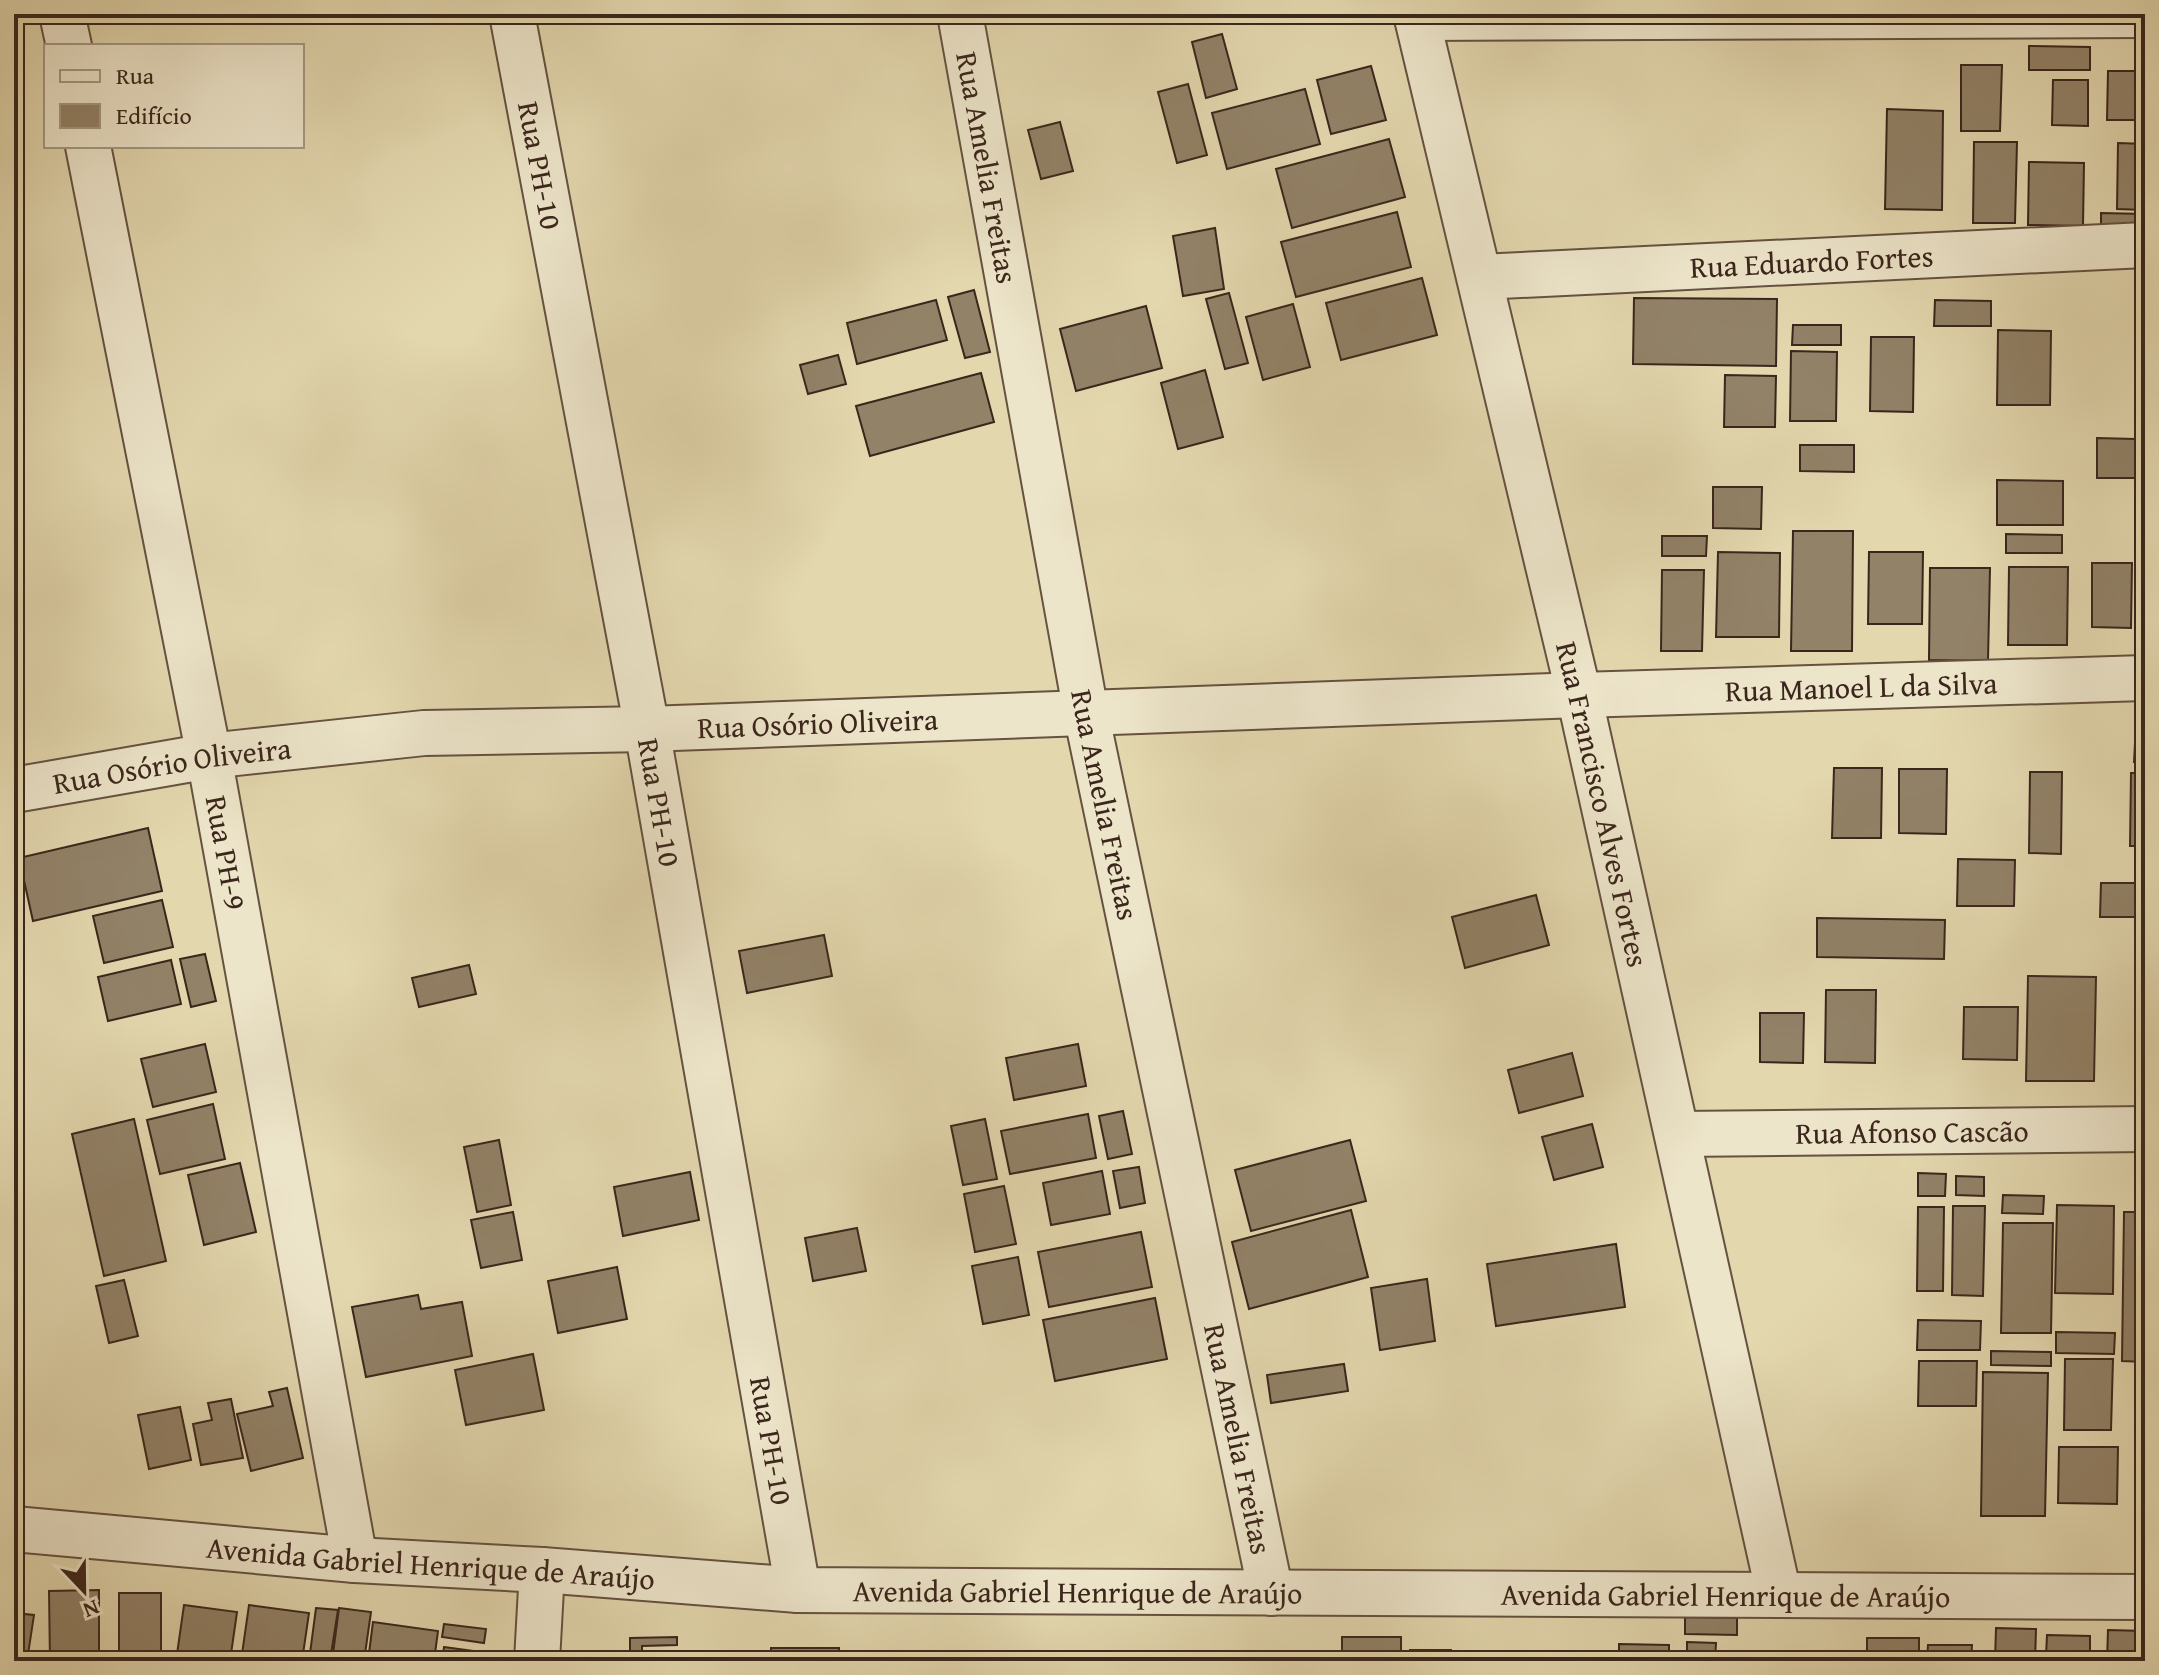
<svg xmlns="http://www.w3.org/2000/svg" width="2159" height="1675" viewBox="0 0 2159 1675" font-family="'Gentium Book Plus',serif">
<rect width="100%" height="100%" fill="#e3d7ae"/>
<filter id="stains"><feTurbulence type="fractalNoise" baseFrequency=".0025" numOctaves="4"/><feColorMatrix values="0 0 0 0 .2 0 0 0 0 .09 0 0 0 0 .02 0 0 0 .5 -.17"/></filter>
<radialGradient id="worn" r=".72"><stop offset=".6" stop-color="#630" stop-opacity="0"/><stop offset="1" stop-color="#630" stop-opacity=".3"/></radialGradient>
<g fill="#928268" stroke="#3b261c" stroke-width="2">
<polygon points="1222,34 1237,89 1206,98 1192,42"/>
<polygon points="2029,46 2090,47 2090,70 2029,70"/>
<polygon points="1961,65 2002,65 2000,131 1961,131"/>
<polygon points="1371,66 1386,120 1331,134 1317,80"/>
<polygon points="2108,71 2145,71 2145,120 2107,120"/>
<polygon points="2053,80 2088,80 2088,126 2052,125"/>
<polygon points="1188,84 1207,155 1177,163 1158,92"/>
<polygon points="1305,89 1320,144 1227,169 1212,113"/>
<polygon points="1887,109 1943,111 1942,210 1885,209"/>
<polygon points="1060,122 1073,171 1041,179 1028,130"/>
<polygon points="1389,139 1405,197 1292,228 1276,169"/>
<polygon points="1974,142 2017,142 2015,223 1973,223"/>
<polygon points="2118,143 2145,144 2145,210 2117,209"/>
<polygon points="2029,162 2084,163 2083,226 2028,225"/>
<polygon points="1397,212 1411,267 1296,297 1281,242"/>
<polygon points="2101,213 2145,214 2145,232 2101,232"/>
<polygon points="1215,228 1224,289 1183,296 1173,236"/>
<polygon points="1422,278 1437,335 1341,360 1326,303"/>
<polygon points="974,290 990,352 965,358 948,297"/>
<polygon points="1229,293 1248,363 1225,369 1206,299"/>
<polygon points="1634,298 1777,299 1776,366 1633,364"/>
<polygon points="936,300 947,340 857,364 847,323"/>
<polygon points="1935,300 1991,301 1991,326 1934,326"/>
<polygon points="1293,304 1310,367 1263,380 1246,317"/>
<polygon points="1146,306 1162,368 1076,391 1060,329"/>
<polygon points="1793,325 1841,325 1841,345 1792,345"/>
<polygon points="1998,330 2051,331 2050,405 1997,405"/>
<polygon points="1871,337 1914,337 1913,412 1870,411"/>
<polygon points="1791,351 1837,352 1836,421 1790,421"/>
<polygon points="838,355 846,384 808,394 800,365"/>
<polygon points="1205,370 1223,437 1178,449 1161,383"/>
<polygon points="981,373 994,422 870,456 856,406"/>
<polygon points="1725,375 1776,376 1775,427 1724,427"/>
<polygon points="2097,438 2135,439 2135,478 2097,478"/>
<polygon points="1800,445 1854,445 1854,472 1800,471"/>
<polygon points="1997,480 2063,481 2063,525 1997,525"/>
<polygon points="1713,487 1762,487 1761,529 1713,528"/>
<polygon points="1793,531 1853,531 1852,651 1791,651"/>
<polygon points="2006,534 2062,535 2062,553 2006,553"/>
<polygon points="1662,536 1707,536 1706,556 1662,556"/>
<polygon points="1718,552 1780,553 1779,637 1716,637"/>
<polygon points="1869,552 1923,552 1922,624 1868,624"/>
<polygon points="2092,563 2132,563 2131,628 2092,627"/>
<polygon points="2009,567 2068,567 2067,645 2008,645"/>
<polygon points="1930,568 1990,568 1988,661 1929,660"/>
<polygon points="1662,570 1704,570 1702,651 1661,651"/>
<polygon points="2135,743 2145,743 2145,762 2134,762"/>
<polygon points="1834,768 1882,768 1881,838 1832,838"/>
<polygon points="1899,769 1947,769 1946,834 1899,833"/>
<polygon points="2030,772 2062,772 2061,854 2029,853"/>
<polygon points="2131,773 2145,773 2145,846 2130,846"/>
<polygon points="148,828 162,891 33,921 19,858"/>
<polygon points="1958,859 2015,860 2014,906 1957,906"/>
<polygon points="2101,883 2141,883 2141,917 2100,917"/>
<polygon points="1536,895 1549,945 1465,968 1452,917"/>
<polygon points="162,900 173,947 104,963 93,916"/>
<polygon points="1817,918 1945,920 1944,959 1817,957"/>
<polygon points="2138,923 2145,923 2145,975 2137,975"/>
<polygon points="824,935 832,976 747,993 739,951"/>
<polygon points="205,954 216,1001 191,1007 180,959"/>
<polygon points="171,960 181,1004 108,1021 98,977"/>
<polygon points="469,965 476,994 419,1007 412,978"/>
<polygon points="2028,976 2096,977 2094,1081 2026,1081"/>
<polygon points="1826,990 1876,990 1875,1063 1825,1062"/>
<polygon points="1964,1007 2018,1007 2017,1060 1963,1059"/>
<polygon points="1760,1013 1804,1013 1803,1063 1760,1062"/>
<polygon points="205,1044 216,1092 153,1107 141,1059"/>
<polygon points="1078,1044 1086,1086 1014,1100 1006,1058"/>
<polygon points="1572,1053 1583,1096 1519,1113 1508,1070"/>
<polygon points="213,1104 225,1159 160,1174 147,1120"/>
<polygon points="1123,1111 1132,1154 1108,1159 1099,1116"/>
<polygon points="1088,1114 1096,1158 1010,1174 1001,1131"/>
<polygon points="134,1119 166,1261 104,1276 72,1134"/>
<polygon points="985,1119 997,1179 963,1185 951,1126"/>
<polygon points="1592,1124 1603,1167 1554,1180 1542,1137"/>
<polygon points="499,1140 511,1205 477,1212 464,1147"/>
<polygon points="1350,1140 1366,1201 1251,1231 1235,1170"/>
<polygon points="240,1163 256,1232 204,1245 188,1175"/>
<polygon points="1139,1167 1145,1203 1120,1208 1113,1171"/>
<polygon points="1102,1171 1110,1214 1051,1225 1043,1183"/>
<polygon points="690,1172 699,1220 623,1236 614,1187"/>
<polygon points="1918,1173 1946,1174 1945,1196 1918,1196"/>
<polygon points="1956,1176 1984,1177 1984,1196 1956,1195"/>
<polygon points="1004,1186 1016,1244 975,1252 964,1194"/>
<polygon points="2003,1195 2044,1196 2043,1214 2002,1213"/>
<polygon points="2057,1205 2114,1206 2113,1294 2055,1293"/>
<polygon points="1953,1206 1985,1206 1983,1296 1952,1295"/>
<polygon points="1918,1207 1944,1207 1943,1291 1917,1291"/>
<polygon points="1351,1210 1368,1277 1249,1309 1232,1242"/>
<polygon points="513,1212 522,1260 481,1268 471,1220"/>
<polygon points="2124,1212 2145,1212 2145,1362 2122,1361"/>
<polygon points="2003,1223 2053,1223 2051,1333 2001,1333"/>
<polygon points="857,1228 866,1271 813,1281 805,1238"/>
<polygon points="1141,1232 1152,1287 1049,1307 1038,1252"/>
<polygon points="1616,1244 1625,1307 1496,1326 1487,1264"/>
<polygon points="1018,1257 1029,1315 983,1324 972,1266"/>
<polygon points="617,1267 627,1319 558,1333 548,1281"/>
<polygon points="1427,1279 1435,1341 1380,1350 1371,1288"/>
<polygon points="124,1280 138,1336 109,1343 96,1286"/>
<polygon points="418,1295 421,1309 462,1302 472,1356 366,1377 352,1307"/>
<polygon points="1155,1298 1167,1359 1055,1381 1043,1320"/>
<polygon points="1918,1320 1981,1321 1980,1350 1917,1350"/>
<polygon points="2056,1332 2115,1333 2114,1354 2056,1353"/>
<polygon points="1991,1351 2051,1352 2051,1366 1991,1365"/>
<polygon points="533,1354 544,1410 466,1425 455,1370"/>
<polygon points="2065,1359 2113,1359 2111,1430 2064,1430"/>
<polygon points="1919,1361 1977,1361 1976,1406 1918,1406"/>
<polygon points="1344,1364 1348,1391 1271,1403 1267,1375"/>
<polygon points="1983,1372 2048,1373 2045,1516 1981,1516"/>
<polygon points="287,1388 303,1458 251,1471 237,1414 273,1406 269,1392"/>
<polygon points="231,1399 243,1458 201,1465 193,1424 212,1420 208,1403"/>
<polygon points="180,1407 191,1460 149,1469 138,1415"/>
<polygon points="2059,1447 2118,1447 2117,1504 2058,1503"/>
<polygon points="99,1590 99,1661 50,1661 49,1591"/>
<rect x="119" y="1593" width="42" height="68"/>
<polygon points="184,1605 237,1612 230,1661 176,1661"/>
<polygon points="249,1605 309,1613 302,1661 241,1661"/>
<polygon points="316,1608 338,1610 330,1661 309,1661"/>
<polygon points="339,1608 371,1612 364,1661 332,1661"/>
<polygon points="14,1613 34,1615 27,1661 14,1661"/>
<polygon points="1685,1617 1737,1618 1737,1635 1685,1634"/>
<polygon points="373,1622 438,1631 434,1661 368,1661"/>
<polygon points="444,1624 486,1629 484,1643 442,1637"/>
<polygon points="1996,1628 2036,1629 2035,1661 1995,1661"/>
<polygon points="2108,1630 2145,1631 2145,1661 2107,1661"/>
<polygon points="2047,1635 2090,1636 2090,1657 2046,1656"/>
<polygon points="677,1637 677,1645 642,1646 642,1661 630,1661 630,1638"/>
<rect x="1342" y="1637" width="59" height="24"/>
<rect x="1867" y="1638" width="52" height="23"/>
<polygon points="1687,1642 1716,1643 1715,1661 1687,1661"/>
<polygon points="1619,1644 1669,1645 1669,1661 1619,1661"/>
<polygon points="1928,1645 1972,1645 1971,1661 1927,1661"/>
<polygon points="444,1647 489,1653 488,1661 442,1661"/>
<rect x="771" y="1648" width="68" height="13"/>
<rect x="1410" y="1650" width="41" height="11"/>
<rect x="856" y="1653" width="64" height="8"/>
<rect x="1258" y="1655" width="68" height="6"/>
<polygon points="1103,1656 1179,1656 1178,1661 1103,1661"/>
<polygon points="1231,1656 1232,1661 1187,1661 1187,1657"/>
</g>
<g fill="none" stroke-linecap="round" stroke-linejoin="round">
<g stroke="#655240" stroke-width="48">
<g id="minor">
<polyline points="62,14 69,46"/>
<path id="s1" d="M512,14L647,729L798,1590"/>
<path id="s2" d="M960,14L1086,713L1271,1593"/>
<path id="s3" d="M1416,14L1579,695L1779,1595"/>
<polyline points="1417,18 2145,15"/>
<path id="s4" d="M88,146L209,756L355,1560"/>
<path id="s5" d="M1480,277L2145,245"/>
<path id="s6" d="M14,790L209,756L424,733L647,729L1579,695L2145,678"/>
<path id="s7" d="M1678,1134L2145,1129"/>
<path id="s8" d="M14,1529L355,1560L542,1570L798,1590L2145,1597"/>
<polyline points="537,1661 542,1570"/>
</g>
</g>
<use href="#minor" stroke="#ede5ca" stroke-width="44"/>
</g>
<g text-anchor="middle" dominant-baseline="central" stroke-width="8" stroke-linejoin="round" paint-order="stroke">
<g font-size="30" fill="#3b261c" stroke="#ede5ca">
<text stroke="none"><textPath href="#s1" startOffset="154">Rua PH-10</textPath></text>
<text stroke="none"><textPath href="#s2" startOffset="156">Rua Amelia Freitas</textPath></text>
<text stroke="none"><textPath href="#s5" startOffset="332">Rua Eduardo Fortes</textPath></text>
<text stroke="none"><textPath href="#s6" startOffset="1852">Rua Manoel L da Silva</textPath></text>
<text stroke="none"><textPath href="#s6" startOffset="808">Rua Osório Oliveira</textPath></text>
<text stroke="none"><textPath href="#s6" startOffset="160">Rua Osório Oliveira</textPath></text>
<text stroke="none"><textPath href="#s1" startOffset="802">Rua PH-10</textPath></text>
<text stroke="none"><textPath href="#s3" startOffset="812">Rua Francisco Alves Fortes</textPath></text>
<text stroke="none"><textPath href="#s2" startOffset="804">Rua Amelia Freitas</textPath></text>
<text stroke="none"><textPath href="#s4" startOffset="720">Rua PH-9</textPath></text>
<text stroke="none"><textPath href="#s7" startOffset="234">Rua Afonso Cascão</textPath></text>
<text stroke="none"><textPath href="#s1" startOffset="1450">Rua PH-10</textPath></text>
<text stroke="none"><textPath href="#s2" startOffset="1452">Rua Amelia Freitas</textPath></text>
<text stroke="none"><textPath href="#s8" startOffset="418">Avenida Gabriel Henrique de Araújo</textPath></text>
<text stroke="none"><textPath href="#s8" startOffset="1066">Avenida Gabriel Henrique de Araújo</textPath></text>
<text stroke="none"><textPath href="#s8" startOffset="1714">Avenida Gabriel Henrique de Araújo</textPath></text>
</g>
</g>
<rect width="2159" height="1675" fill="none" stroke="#e3d7ae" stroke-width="48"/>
<rect x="16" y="16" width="2127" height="1643" fill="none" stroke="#3b261c" stroke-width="4"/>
<rect x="24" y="24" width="2111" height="1627" fill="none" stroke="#3b261c" stroke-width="2"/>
<rect x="44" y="44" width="260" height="104" fill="#ede5ca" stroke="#a69984" stroke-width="2"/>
<rect x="60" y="70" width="40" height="12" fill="#ede5ca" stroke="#a69984" stroke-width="2"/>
<text x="116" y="84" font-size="24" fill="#3b261c">Rua</text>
<rect x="60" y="104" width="40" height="24" fill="#928268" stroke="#a69984" stroke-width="2"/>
<text x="116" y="124" font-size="24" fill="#3b261c">Edifício</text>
<g transform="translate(84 1591) rotate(158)" stroke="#ede5ca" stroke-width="6" paint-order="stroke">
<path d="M0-6L14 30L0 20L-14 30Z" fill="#3b261c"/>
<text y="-12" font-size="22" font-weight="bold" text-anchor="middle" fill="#3b261c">N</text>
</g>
<rect width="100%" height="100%" filter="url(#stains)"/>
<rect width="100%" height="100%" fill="url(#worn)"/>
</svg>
